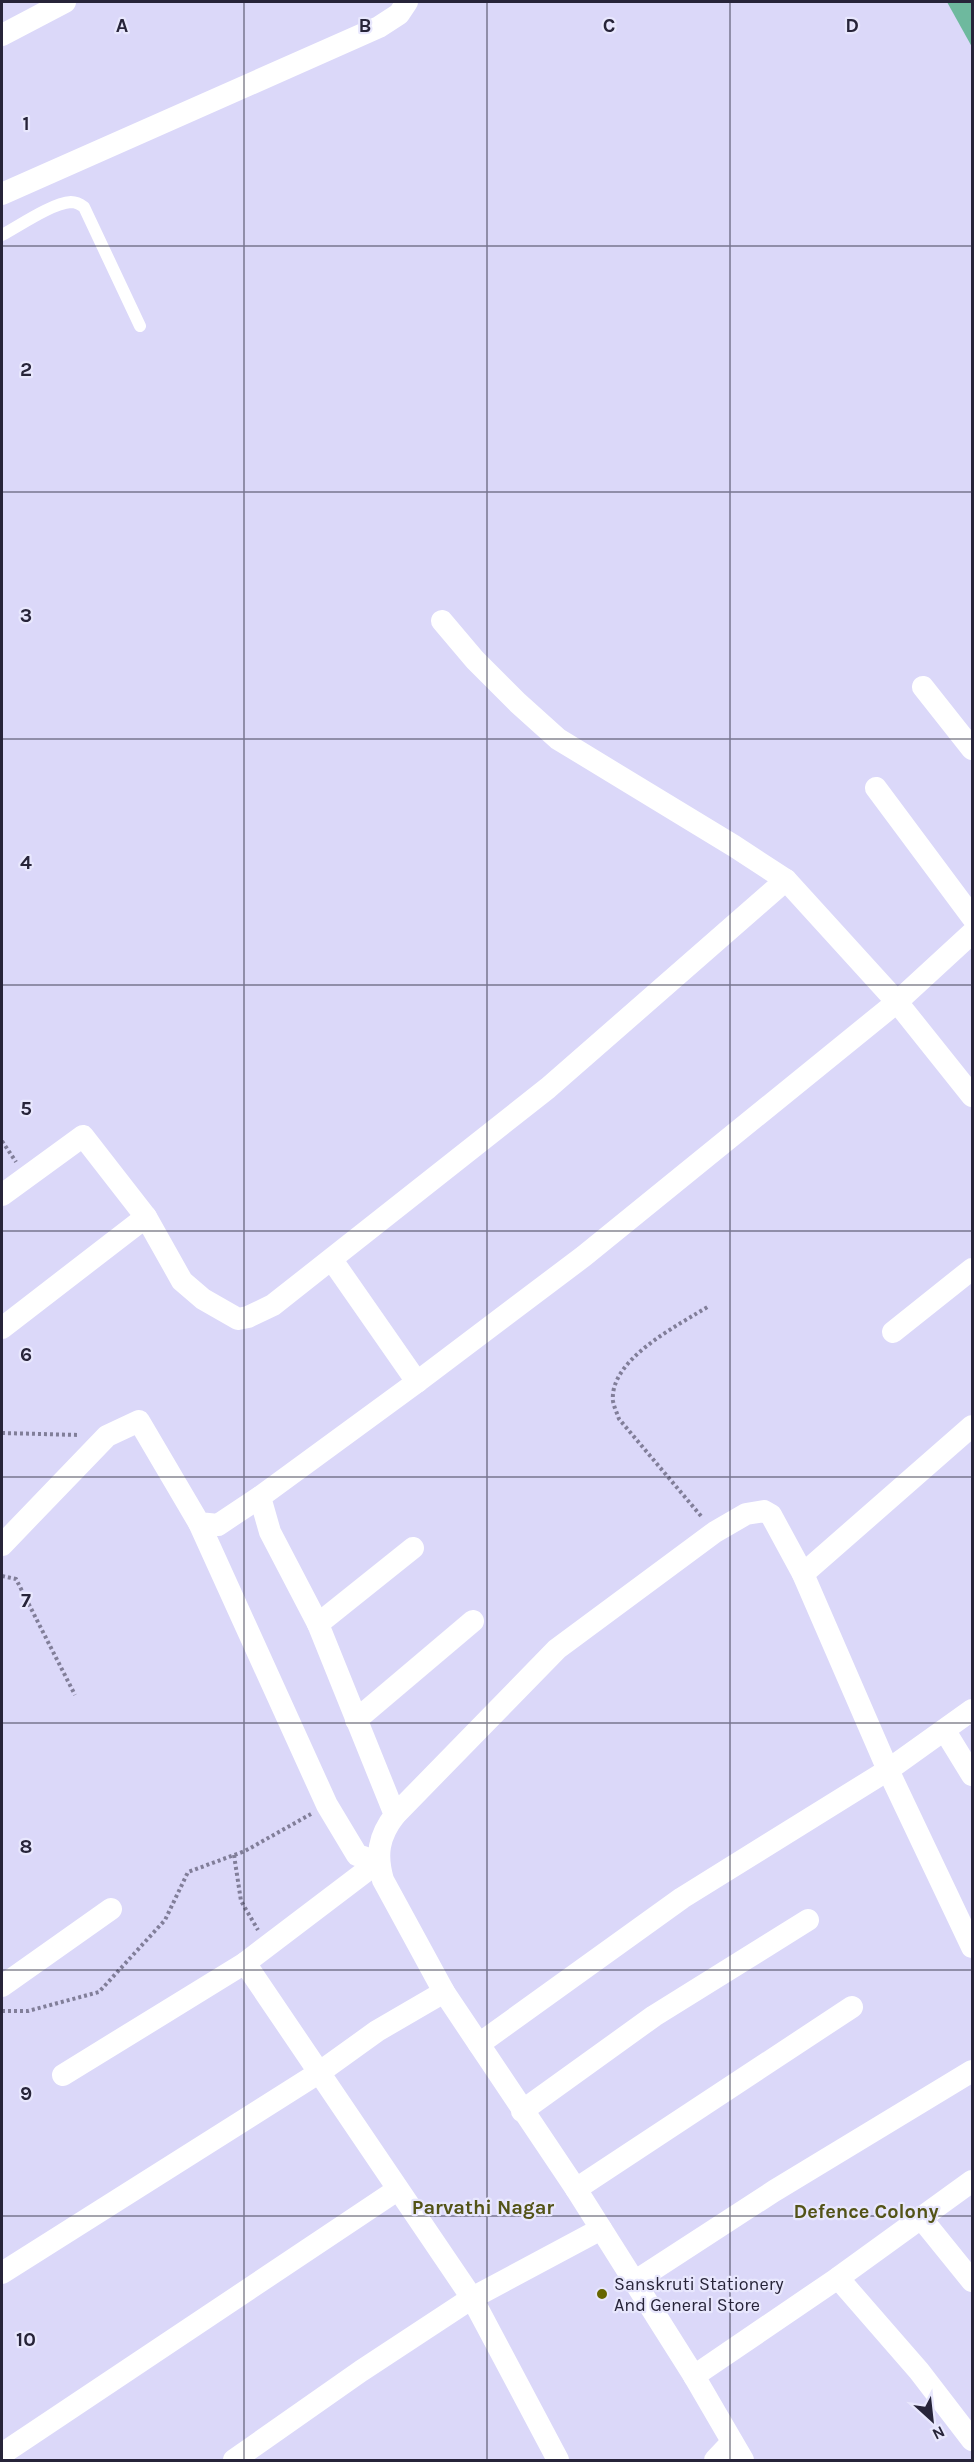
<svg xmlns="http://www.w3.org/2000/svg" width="974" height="2462" viewBox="0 0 974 2462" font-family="Karla,sans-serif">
<rect width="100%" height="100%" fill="#dbd8f9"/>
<polygon fill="#6eb99e" points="947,2 972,2 972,47"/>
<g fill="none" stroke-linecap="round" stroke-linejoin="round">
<g stroke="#817e99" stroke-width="4" stroke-dasharray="3 3" stroke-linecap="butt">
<polyline points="2,1141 16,1162"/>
<polyline points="2,1433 79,1435"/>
<path d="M701,1516L619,1419C617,1413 614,1407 613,1401C609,1359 679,1325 709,1306"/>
<polyline points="2,1576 16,1579 75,1695"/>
<polyline points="234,1855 241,1901 258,1930"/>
<polyline points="2,2011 28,2011 99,1992 165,1920 188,1872 245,1851 311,1814"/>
</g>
<path stroke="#fff" stroke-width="12" d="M2,235C19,226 52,203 71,202C77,202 80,204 84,207L140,326"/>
<g stroke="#fff" stroke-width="22">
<polyline points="2,35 65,2"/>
<polyline points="2,194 379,27 399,14 407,2"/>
<polyline points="442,621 475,660 518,703 558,739 734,846 786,880 897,1002 972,1096"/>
<polyline points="923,687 972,749"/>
<polyline points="876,788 972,917"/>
<polyline points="2,1195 83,1136 146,1217"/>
<polyline points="332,1260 417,1382"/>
<polyline points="2,1328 146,1217 182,1281 203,1299 238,1319 248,1317 273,1305 548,1088 786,880"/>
<polyline points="893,1332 972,1269"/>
<polyline points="199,1523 327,1805 357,1855 378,1862"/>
<polyline points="2,1545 107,1436 139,1421 199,1523 218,1525 260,1497"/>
<polyline points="803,1574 972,1426"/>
<polyline points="318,1624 413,1548"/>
<polyline points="356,1720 473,1621"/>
<polyline points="945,1731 972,1775"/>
<polyline points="395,1815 557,1649 715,1532 746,1514 764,1511 771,1515 803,1574 888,1770 972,1947"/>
<polyline points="245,1963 472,2298 558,2460"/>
<polyline points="2,1986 111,1909"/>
<polyline points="479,2044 682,1898 888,1770 972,1710"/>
<polyline points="63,2075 245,1963 378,1862"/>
<polyline points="522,2111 654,2016 808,1920"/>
<polyline points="576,2189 852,2007"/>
<polyline points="921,2218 972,2281"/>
<polyline points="2,2273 320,2072 377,2031 444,1992"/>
<polyline points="838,2278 919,2371 972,2440"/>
<polyline points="634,2282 774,2191 972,2071"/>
<polyline points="694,2376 838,2278 972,2181"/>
<polyline points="2,2454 397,2190"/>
<polyline points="234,2460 361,2371 472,2298 601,2229"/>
<polyline points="715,2460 732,2442"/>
<path d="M743,2460L694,2376L576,2189L444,1992L383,1880C376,1855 378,1837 395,1815L318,1624L270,1532L260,1497L417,1382L584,1256L897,1002L972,933"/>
</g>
</g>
<path fill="none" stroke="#272439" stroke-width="1.5" stroke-opacity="0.55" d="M244,2V2460M487,2V2460M730,2V2460M2,246H972M2,492H972M2,739H972M2,985H972M2,1231H972M2,1477H972M2,1723H972M2,1970H972M2,2216H972"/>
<circle fill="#676600" stroke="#e8e7fd" stroke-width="2" cx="602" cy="2294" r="6"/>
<g text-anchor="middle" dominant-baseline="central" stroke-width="4.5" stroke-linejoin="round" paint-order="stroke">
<g font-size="18" fill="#272439" stroke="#e8e7fd" text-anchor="start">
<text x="614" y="2284">Sanskruti Stationery<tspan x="614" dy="21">And General Store</tspan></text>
</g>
<g font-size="20" font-weight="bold" fill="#535317" stroke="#e8e7fd">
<text x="483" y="2207">Parvathi Nagar</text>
<text x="866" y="2211">Defence Colony</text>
</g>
</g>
<g font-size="20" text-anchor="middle" font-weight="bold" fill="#272439" stroke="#e8e7fd" stroke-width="4.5" stroke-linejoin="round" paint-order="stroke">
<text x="122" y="32">A</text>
<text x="365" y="32">B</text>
<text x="609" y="32">C</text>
<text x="852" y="32">D</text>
<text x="26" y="130">1</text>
<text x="26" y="376">2</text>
<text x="26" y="622">3</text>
<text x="26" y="869">4</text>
<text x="26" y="1115">5</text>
<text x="26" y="1361">6</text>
<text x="26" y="1607">7</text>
<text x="26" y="1853">8</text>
<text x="26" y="2100">9</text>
<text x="26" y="2346">10</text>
</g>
<rect width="974" height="2462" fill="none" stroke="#272439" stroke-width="6"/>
<g transform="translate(932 2420) rotate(153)" stroke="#e8e7fd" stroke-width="4.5" paint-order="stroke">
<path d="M0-4.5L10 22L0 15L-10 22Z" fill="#272439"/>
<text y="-9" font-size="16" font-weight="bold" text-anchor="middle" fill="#272439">N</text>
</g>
</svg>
